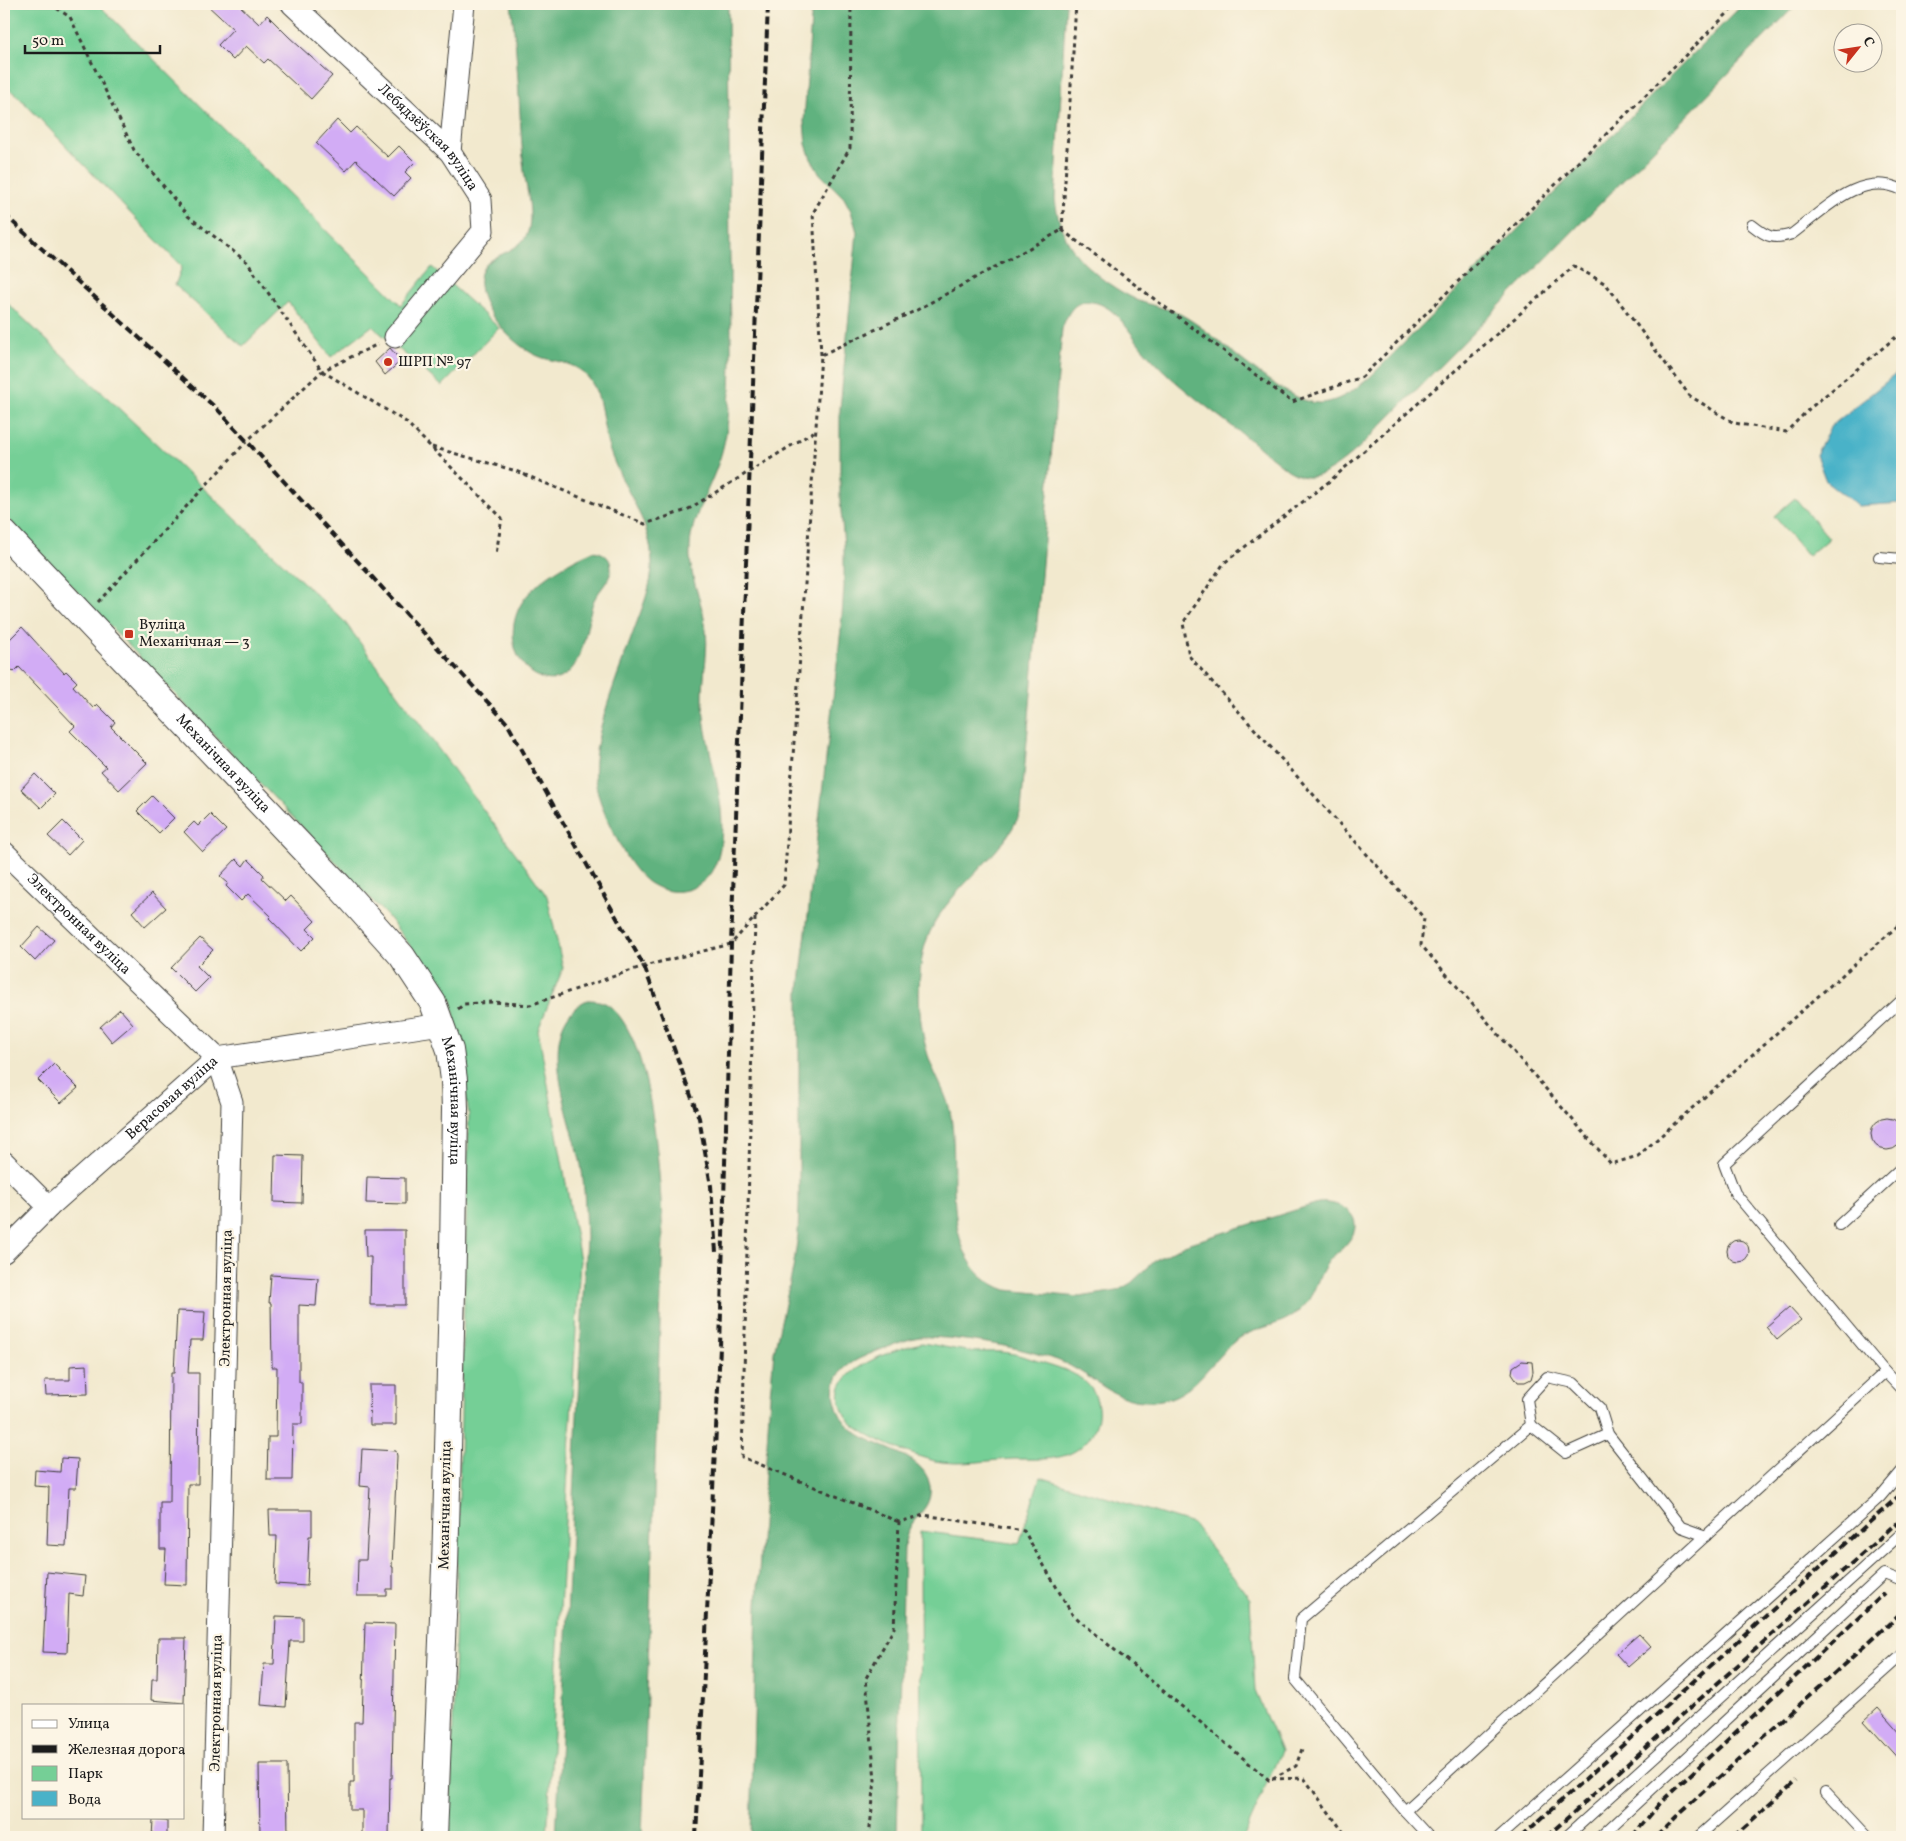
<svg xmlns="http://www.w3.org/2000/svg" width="1906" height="1841" viewBox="0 0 1906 1841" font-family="Vollkorn,serif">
<rect width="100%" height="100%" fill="#fcf5e5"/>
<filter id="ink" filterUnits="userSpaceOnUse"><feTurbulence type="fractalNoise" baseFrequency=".02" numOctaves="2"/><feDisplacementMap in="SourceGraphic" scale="10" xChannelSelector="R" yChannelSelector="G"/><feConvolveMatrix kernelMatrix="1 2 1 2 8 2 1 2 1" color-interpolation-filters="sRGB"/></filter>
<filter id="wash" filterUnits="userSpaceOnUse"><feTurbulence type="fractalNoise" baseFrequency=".0096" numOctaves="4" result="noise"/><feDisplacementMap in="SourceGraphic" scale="20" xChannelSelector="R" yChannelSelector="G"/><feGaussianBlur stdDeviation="1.12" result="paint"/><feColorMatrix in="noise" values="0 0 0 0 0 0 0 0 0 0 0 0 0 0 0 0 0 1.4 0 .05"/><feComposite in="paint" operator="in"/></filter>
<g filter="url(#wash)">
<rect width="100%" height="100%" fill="#f2e9ce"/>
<g fill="#75cf96" stroke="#487659">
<polygon points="4,4 98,4 401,305 432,267 499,328 442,386 372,326 331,357 288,302 243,346 175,285 182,267 15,93 4,86"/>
<polygon points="4,300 344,621 547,896 563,968 538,1030 580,1260 547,1837 450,1837 469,1115 452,1000 388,917 4,515"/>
<polygon points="1795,498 1829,538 1808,556 1774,516"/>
<path d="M922,1343C937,1345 952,1349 967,1351C978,1353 990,1351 1001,1352C1015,1353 1028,1358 1041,1362C1064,1369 1090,1376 1097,1401C1100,1413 1098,1423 1092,1434C1074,1463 1044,1459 1014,1459C987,1460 962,1466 935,1461C914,1456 859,1436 847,1418C842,1411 838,1399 840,1390C845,1365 901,1347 922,1343Z"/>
<polygon points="1040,1477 1193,1524 1250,1599 1255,1691 1281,1751 1245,1834 1242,1837 921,1837 920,1531 1019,1544"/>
</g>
<g fill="#60b27f" stroke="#3e674e">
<path d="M511,4H728C729,89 729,174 730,259C730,308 733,357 729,406C728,425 725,445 718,464C709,491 691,518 690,547C688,573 701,598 705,623C710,650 702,675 703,702C704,753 732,805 718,857C709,889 677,901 649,883C639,876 630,864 624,853C612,830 599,806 595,780C590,739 620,670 634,630C642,608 652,586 652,564C652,520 620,486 608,445C602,424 603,398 590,380C578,364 564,363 547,359C520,353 487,318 481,292C471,248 522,261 529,228C533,206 524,183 523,160C519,108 518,56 511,4Z"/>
<path d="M812,4H1066L1055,199C1058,224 1066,245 1084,263C1099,278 1118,291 1137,300C1153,307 1172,308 1187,318C1220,337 1281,401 1317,403C1337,404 1356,389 1370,377L1743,4H1797L1364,443C1351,455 1328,476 1311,477C1303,478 1295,474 1288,470C1264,451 1240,432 1216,414C1190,394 1165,375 1144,350C1130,334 1116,305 1092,302C1074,299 1067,314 1062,329L1021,811C1001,862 944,889 926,942C915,976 918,1028 930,1061C936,1078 946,1093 950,1111C962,1169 934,1264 1006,1290L1080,1297L1117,1291L1131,1283L1157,1259L1184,1245L1318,1203C1342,1200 1368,1218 1348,1242C1341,1251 1332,1255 1326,1265C1316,1280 1314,1299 1299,1311C1281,1327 1255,1326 1235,1341C1213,1358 1196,1392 1167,1399C1115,1410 1099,1376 1057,1360C1023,1348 982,1341 946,1338C938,1338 928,1336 920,1337C905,1339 891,1346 877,1351C865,1356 851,1361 842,1371C835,1378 833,1390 835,1400C844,1453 923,1442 930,1486C932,1503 923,1510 914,1521C908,1529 906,1537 904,1546L897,1837H751L757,1605L770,1395L774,1352L793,1269L798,1235L799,1202V992L841,629L844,587V545L840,500V409L857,232L851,211L844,198L820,174L811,159L806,144L804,122Z"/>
<path d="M593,551C604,552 612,558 611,570C610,581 599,590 594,600C585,622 586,671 557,679C550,681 541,679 535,675C509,659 507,622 525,598C542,576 568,562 593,551Z"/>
<path d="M587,1000C596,1000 605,1001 612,1008C655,1047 660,1181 663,1238L642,1837H556L586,1237C585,1213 585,1188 581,1165C572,1120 531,1027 587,1000Z"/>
</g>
<polygon fill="#4ab2c8" stroke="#336772" points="1902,369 1902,503 1858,506 1826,481 1816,455 1830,427"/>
<g id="blocks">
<g fill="#d2acf5">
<polygon points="206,4 238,4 259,24 267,15 289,37 332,76 311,99 268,59 264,63 246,46 233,60 218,45 233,29"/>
<polygon points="337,120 350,133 356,127 388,157 399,146 415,162 405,172 411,178 394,196 356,160 346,171 316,143"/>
<polygon points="390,348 401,361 385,375 375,362"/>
<polygon points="22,627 64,673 66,671 77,682 73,686 93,708 97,704 115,722 111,727 147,763 119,790 101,771 106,767 70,731 75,726 19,667 14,672 4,663 4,645"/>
<polygon points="35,774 55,794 41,808 21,789"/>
<polygon points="152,796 174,818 159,833 137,811"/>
<polygon points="210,814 226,830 203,852 184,832 194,822 198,826"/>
<polygon points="63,821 82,840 68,855 48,836"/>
<polygon points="236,859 243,866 248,859 264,875 262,878 286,901 291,896 315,921 307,929 315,937 301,951 269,918 271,916 248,894 241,901 226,886 228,883 220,876"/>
<polygon points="152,893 166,908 145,927 132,912"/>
<polygon points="39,927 54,940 35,961 21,947"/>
<polygon points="200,938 213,950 197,966 209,978 195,992 171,968"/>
<polygon points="120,1009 133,1024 112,1042 100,1027"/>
<polygon points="54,1064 78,1088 61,1103 38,1080"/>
<circle cx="1887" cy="1134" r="16"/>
<polygon points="275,1155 303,1156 302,1203 274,1202"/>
<polygon points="367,1177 405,1178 405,1204 366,1203"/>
<polygon points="365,1230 405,1230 405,1305 370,1305 371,1257 366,1257"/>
<circle cx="1738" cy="1251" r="11"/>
<polygon points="271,1275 318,1278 316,1306 299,1305 299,1382 302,1382 302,1424 293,1424 292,1480 267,1480 268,1437 276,1437 277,1367 272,1367 271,1303 269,1303"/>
<polygon points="1789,1307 1801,1320 1777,1340 1766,1327"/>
<polygon points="177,1311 205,1312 203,1340 190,1340 188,1373 199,1373 198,1484 188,1484 187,1585 164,1584 166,1549 160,1549 160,1502 170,1502 171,1373 174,1373"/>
<polygon points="1522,1361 1532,1362 1533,1372 1531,1379 1525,1382 1518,1382 1512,1373 1513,1367"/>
<polygon points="87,1365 88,1394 46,1395 45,1380 70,1380 70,1366"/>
<polygon points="369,1385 396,1385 396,1425 370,1425"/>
<polygon points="362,1449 396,1451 397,1456 392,1567 393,1567 393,1589 387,1589 387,1596 357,1596 358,1560 366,1560 370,1487 360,1486"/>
<polygon points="61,1458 78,1459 76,1488 69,1488 66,1546 47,1545 49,1487 34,1486 35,1470 60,1472"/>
<polygon points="269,1510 312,1510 312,1536 309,1536 307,1586 275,1584 277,1536 270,1536"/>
<polygon points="47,1572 85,1576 83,1596 69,1594 67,1653 43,1652"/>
<polygon points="276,1616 303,1617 303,1641 290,1641 286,1707 261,1705 264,1664 274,1664"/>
<polygon points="365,1623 395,1624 392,1778 390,1778 389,1837 362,1837 362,1810 350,1810 350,1782 354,1782 354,1722 362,1722"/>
<polygon points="1639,1634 1651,1647 1628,1667 1616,1654"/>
<polygon points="158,1638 186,1638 184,1703 151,1700 152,1679 157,1679"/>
<polygon points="1878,1708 1902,1735 1902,1763 1864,1721"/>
<polygon points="259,1764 287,1764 288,1837 260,1837"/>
<polygon points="153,1820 167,1821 167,1837 152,1837"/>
</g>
</g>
</g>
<g filter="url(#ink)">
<use href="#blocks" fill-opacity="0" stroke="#3c3b37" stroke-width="1"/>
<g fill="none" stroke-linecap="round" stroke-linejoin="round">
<g stroke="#3c3b37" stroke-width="12">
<g id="service">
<path d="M1752,225C1767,237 1773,240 1792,234C1823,211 1861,169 1902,190"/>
<polyline points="1879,557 1902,559"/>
<polyline points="1839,1225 1902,1167"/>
<polyline points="1885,1372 1735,1193 1724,1164 1902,1000"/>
<polyline points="1531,1425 1566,1453 1608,1434"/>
<polyline points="1826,1792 1868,1837"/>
<polyline points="1405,1811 1295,1679 1301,1619 1531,1425 1527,1399 1547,1377 1574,1383 1600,1408 1608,1434 1681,1527 1706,1536"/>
<polyline points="1429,1837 1405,1811 1885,1372 1902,1390"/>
<polyline points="1499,1837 1880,1497 1902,1471"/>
<polyline points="1566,1837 1902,1533"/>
<polyline points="1600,1837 1884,1574 1902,1581"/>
<polyline points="1698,1837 1902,1655"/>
</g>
</g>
<g stroke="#3c3b37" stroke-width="23">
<g id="minor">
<path id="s1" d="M292,4L450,152L481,200L483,231L395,337"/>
<polyline points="450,152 464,4"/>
<path id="s2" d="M4,852L217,1058L232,1102L213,1837"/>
<polyline points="4,1162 49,1207"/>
<path id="s3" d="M4,1252L49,1207L217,1058L441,1024"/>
</g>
</g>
<g stroke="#3c3b37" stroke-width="28">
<g id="tertiary">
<path id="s4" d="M4,533L340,887L402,956L433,1003L450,1050L454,1080L455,1109L453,1252L445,1567L434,1837"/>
</g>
</g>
<g stroke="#3c3b37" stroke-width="3" stroke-dasharray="4 4" stroke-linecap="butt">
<polyline points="50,4 70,17 134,150 188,216 247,262 322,371 406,422 502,518 496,554"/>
<polyline points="1062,230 1292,402 1362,377 1737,4"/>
<polyline points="1062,230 1076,4"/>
<polyline points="1902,332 1809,409 1786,432 1734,423 1690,396 1606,284 1574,266 1331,480 1224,563 1183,623 1189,656 1424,918 1421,945 1611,1164 1638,1156 1902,922"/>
<polyline points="821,355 813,213 850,148 851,4"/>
<polyline points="432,447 513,470 645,524 687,510 815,431"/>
<polyline points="98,602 247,441 322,371 378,344"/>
<polyline points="755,918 742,1457 899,1522"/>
<polyline points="458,1009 464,1004 493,1002 530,1005 644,966 731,944 784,885 821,355 917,310 1062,230"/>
<polyline points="1272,1779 1304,1778 1347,1837"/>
<polyline points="869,1837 875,1780 866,1678 894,1628 899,1522 924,1515 1024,1531 1072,1614 1269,1780 1296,1766 1303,1746"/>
</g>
<use href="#service" stroke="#fff" stroke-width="10"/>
<use href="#minor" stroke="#fff" stroke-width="21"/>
<use href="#tertiary" stroke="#fff" stroke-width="26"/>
<g stroke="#1c1c1c" stroke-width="4" stroke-dasharray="8 4" stroke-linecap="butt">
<polyline points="4,214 218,410 507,723 644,966 699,1118 711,1186 716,1252"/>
<polyline points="696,1837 720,1347 731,944 768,4"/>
<polyline points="1521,1837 1902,1493"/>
<polyline points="1546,1837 1902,1518"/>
<polyline points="1632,1837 1661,1802 1885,1593"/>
<polyline points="1656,1837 1682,1811 1902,1612"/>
<polyline points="1733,1837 1796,1781"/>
</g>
</g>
</g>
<g fill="#c8321e" stroke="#fcf5e5" stroke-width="2">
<circle cx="388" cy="362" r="5"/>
<rect x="124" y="629" width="10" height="10" rx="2.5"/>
</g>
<g text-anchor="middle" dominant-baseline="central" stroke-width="4.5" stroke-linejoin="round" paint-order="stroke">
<g font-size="15" fill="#1c1c1c" stroke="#fcf5e5">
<text stroke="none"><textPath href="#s1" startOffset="191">Лебядзёўская вуліца</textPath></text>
<text stroke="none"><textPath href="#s4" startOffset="318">Механічная вуліца</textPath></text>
<text stroke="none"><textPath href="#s2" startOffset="104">Электронная вуліца</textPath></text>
<text stroke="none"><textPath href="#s3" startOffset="228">Верасовая вуліца</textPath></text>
<text stroke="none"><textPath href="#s4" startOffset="738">Механічная вуліца</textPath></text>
<text transform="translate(227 1298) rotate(-89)">Электронная вуліца</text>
<text transform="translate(446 1505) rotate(-89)">Механічная вуліца</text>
<text transform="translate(217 1703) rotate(-89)">Электронная вуліца</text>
</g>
<g font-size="15" fill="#1c1c1c" stroke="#fcf5e5" text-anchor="start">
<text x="398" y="362">ШРП № 97</text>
<text x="139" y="625">Вуліца<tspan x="139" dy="17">Механічная — 3</tspan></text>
</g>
</g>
<rect width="1906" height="1841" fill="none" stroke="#fcf5e5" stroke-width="20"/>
<rect x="22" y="1704" width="162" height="115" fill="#fcf5e5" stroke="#a29e95"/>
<rect x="32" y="1720" width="25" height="8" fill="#ffffff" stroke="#a29e95"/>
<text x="68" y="1728" font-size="15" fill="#1c1c1c">Улица</text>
<rect x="32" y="1745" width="25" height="8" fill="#1c1c1c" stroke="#a29e95"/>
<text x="68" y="1754" font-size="15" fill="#1c1c1c">Железная дорога</text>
<rect x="32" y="1766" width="25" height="15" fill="#75cf96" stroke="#a29e95"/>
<text x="68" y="1778" font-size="15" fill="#1c1c1c">Парк</text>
<rect x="32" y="1791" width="25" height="15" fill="#4ab2c8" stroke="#a29e95"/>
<text x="68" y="1804" font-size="15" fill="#1c1c1c">Вода</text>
<g transform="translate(1858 48) rotate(60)"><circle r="24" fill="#fcf5e5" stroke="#a29e95"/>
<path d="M0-4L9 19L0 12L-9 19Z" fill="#c8321e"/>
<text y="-8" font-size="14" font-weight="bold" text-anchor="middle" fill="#1c1c1c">С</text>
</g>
<path d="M25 45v8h135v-8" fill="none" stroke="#1c1c1c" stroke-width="2.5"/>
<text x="32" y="45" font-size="15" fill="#1c1c1c" stroke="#fcf5e5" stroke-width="4" paint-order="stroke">50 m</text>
</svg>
